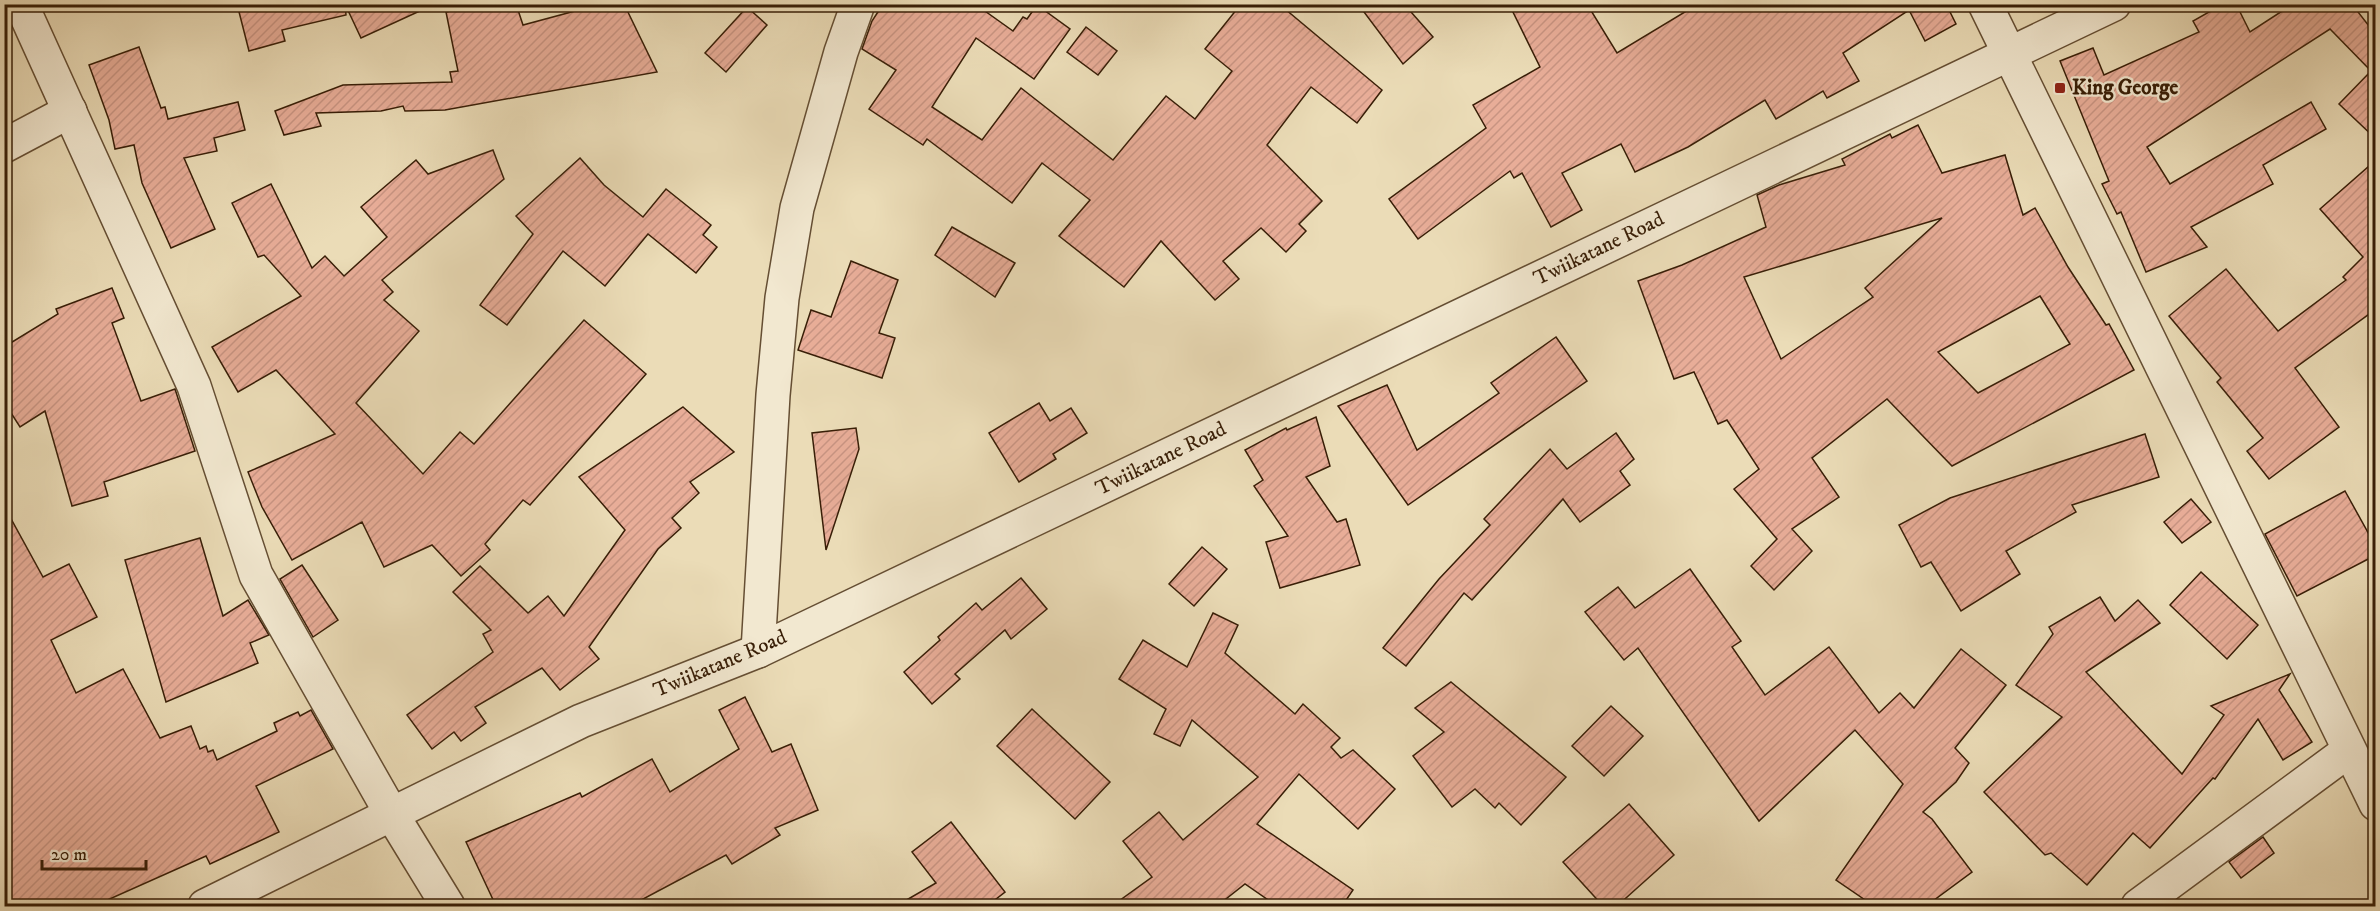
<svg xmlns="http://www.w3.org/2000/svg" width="2380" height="911" viewBox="0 0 2380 911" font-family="'IM FELL DW Pica',serif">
<defs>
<pattern id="building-hatch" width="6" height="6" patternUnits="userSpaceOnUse" patternTransform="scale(1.5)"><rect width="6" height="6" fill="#e8ad98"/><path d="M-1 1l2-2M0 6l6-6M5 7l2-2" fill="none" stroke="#c89482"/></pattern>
</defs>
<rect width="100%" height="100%" fill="#ebdcb7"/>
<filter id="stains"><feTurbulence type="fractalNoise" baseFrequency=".00333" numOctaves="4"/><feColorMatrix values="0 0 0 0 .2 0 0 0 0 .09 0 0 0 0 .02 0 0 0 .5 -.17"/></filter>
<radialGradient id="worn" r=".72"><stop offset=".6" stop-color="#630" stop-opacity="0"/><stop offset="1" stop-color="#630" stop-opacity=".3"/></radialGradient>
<g fill="url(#building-hatch)" stroke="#381e07" stroke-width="1.5" fill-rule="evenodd">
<polygon points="237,4 345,4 346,15 282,30 285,41 249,51"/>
<polygon points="345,4 435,4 361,38"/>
<polygon points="484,4 516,4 523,25 601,4 624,4 657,72 445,110 405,111 403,106 381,111 316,113 321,126 284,135 275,111 343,85 452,82 450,72 458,71 446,12"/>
<polygon points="883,4 975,4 1013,31 1023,17 1027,19 1037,5 1070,29 1034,79 976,38 932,107 982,140 1021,88 1113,160 1166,96 1195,119 1232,71 1205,49 1241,4 1279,4 1382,90 1357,123 1311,87 1267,145 1322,201 1299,224 1306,231 1286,252 1261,228 1223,261 1239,279 1215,300 1161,241 1124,287 1059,236 1090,200 1042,163 1012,203 927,139 923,145 869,109 896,70 862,49 872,21"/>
<polygon points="1358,4 1404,4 1433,37 1403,64"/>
<polygon points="1509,4 1587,4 1617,53 1698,4 1946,4 1956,24 1925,41 1909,10 1843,53 1859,81 1827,98 1823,91 1776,119 1765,100 1688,147 1635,172 1621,144 1562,173 1582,210 1551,227 1522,173 1514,178 1510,171 1418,239 1389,199 1486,128 1473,105 1540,67"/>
<polygon points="2223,4 2236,4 2250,32 2293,4 2369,4 2358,12 2376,35 2376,139 2339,104 2371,71 2330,29 2147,147 2170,184 2311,102 2326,129 2263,165 2273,184 2191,227 2207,247 2146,272 2121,212 2117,214 2102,184 2109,181 2060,61 2093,48 2104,75 2199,32 2193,21"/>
<polygon points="747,7 767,25 726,72 705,53"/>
<polygon points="1086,27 1117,51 1098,75 1067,52"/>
<polygon points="139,47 161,108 165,107 168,119 238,102 245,130 214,138 217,151 184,158 215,229 171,248 142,183 134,145 115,149 109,120 89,65"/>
<path d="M1918,125L1942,173L2005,155L2023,215L2035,208L2068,267L2106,325L2109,324L2134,370L1952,466L1887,399L1812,458L1839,497L1792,529L1812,551L1774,590L1751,566L1777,539L1734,489L1759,469L1727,420L1718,424L1694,372L1674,379L1638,281L1682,265L1766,227L1757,195L1779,185L1845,165L1842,159L1890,134L1892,138ZM1942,218L1865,288L1873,297L1781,359L1744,277ZM2040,296L2070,344L1978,393L1938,352Z"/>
<polygon points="493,150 504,179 382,280 393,292 384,300 419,331 356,403 423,474 460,432 474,444 584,320 646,374 530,505 523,500 485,544 490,550 461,576 432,545 384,567 362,522 292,560 262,507 248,472 335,434 276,370 238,392 212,347 301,296 264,255 258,257 232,203 271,184 312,268 325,256 344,276 387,237 361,207 416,160 428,174"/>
<polygon points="580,158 604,185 643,217 666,189 711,225 703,235 717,247 696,273 648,234 605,286 563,251 507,325 480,305 533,234 516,216"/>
<polygon points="2376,160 2376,309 2295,368 2339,427 2269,479 2247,451 2263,438 2217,382 2221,378 2169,316 2226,269 2278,331 2346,280 2343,277 2363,257 2320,209"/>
<polygon points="952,227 1015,263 995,297 935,255"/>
<polygon points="851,261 898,280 879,333 895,338 882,378 798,350 811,310 831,317"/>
<polygon points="112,288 124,318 112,323 141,401 175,389 195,451 104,482 108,496 72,506 45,411 20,427 4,402 4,347 58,314 56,309"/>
<polygon points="1556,337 1587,381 1408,505 1338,406 1387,385 1417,450 1499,393 1491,383"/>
<polygon points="1039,403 1050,421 1071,408 1087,433 1053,454 1056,459 1019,482 989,433"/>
<polygon points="683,407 734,452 690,482 699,493 672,518 681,528 658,549 589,647 599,659 560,690 542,668 475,707 486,723 461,741 454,732 432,749 407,715 493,652 483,634 491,630 453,592 480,566 528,613 548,596 564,616 625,530 579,477"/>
<polygon points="1316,417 1330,466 1306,477 1337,522 1346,519 1360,565 1280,588 1266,542 1288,536 1254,486 1263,480 1245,450 1286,428 1287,430"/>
<polygon points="856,428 859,449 826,550 812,433"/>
<polygon points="1616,433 1634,459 1620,471 1630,485 1580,522 1563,499 1472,600 1464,593 1406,666 1383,648 1439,579 1490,525 1484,519 1550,449 1567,469"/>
<polygon points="2145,434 2159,477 2072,505 2076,512 2006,551 2020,574 1961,611 1931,562 1921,567 1899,525 1950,498"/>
<polygon points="2345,491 2376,547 2376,555 2297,596 2265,534"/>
<polygon points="2191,499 2211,522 2182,543 2164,522"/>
<polygon points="4,506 43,577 69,564 97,617 51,640 76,693 123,669 160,738 191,726 200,749 206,746 208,752 213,750 217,760 277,731 274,723 298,712 300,716 311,710 333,749 256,786 279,832 210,864 206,856 94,906 15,906 4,886"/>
<polygon points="200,538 223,616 248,600 269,635 250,643 258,663 166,702 125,560"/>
<polygon points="1202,547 1227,569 1194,606 1169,584"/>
<polygon points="302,565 338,620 313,637 280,579"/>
<polygon points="1690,569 1741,641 1732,647 1765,695 1829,647 1879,713 1900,693 1914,708 1961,649 2006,685 1955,748 1969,763 1956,782 1923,812 1932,819 1972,872 1926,906 1874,906 1836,880 1903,784 1855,730 1759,821 1638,648 1624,660 1585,612 1618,587 1635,608"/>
<polygon points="2201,572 2258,625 2227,659 2170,605"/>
<polygon points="1021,578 1047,609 1011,639 1005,630 955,674 960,679 932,704 904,672 940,640 938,637 976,603 982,610"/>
<polygon points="2100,597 2115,621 2138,600 2160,623 2086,672 2182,774 2224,715 2211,706 2290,674 2279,690 2312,742 2283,760 2258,719 2215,779 2213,778 2150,848 2133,833 2087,885 2051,853 2045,855 1984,792 2062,717 2016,685 2053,634 2049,627"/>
<polygon points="1213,613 1238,625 1225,653 1295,714 1303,704 1340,738 1331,747 1341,758 1353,750 1395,789 1358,829 1299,774 1257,824 1353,890 1342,906 1277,906 1245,884 1217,906 1112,906 1152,877 1123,841 1159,812 1183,840 1258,777 1192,720 1180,746 1154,734 1166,709 1119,679 1143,640 1187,667"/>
<polygon points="1451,682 1566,777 1521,825 1499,803 1495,808 1475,789 1452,807 1413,756 1444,732 1415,708"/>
<polygon points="745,697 772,752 791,744 818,810 775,828 780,835 732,864 726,855 630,906 496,906 466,842 580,793 582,797 652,759 670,792 739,749 719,710"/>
<polygon points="1611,706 1643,736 1604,776 1572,746"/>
<polygon points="1032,709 1110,782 1075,819 997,746"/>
<polygon points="1629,804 1674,855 1617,906 1603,906 1563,862"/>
<polygon points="951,822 1005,892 987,906 896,906 936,883 912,852"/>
<polygon points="2263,837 2274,853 2241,878 2229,862"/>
</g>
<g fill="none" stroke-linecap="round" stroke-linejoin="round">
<g stroke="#654e33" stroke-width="36">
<g id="minor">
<polyline points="21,4 194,386 256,575 391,813 448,906"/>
<polyline points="1985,4 2376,804"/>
<polyline points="4,146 70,111"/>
<polyline points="758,651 773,395 782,298 797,208 841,52 858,4"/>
<polyline points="205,906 581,721 758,651 2114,4"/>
<polyline points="2138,906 2348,751"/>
</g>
</g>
<use href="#minor" stroke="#f2e8d0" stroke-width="33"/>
</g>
<rect fill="#8f2418" stroke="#f2e8d0" stroke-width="2" x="2054" y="82" width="12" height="12" rx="3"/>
<g text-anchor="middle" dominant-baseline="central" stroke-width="4.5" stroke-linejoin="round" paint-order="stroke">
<g font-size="21" font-weight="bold" fill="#381e07" stroke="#f2e8d0" text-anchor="start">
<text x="2072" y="88">King George</text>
</g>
<g font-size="21" fill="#381e07" stroke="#f2e8d0">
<text transform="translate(1599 249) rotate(-26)">Twiikatane Road</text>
<text transform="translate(1161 459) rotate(-26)">Twiikatane Road</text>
<text transform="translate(720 664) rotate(-23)">Twiikatane Road</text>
</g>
</g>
<rect width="2380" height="911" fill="none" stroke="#ebdcb7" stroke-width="24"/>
<rect x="6" y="6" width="2368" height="899" fill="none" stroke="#381e07" stroke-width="3"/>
<rect x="12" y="12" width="2356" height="887" fill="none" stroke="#381e07" stroke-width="1.5"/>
<path d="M42 860v9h104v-9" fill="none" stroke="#381e07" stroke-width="3"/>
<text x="51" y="860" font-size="18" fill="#381e07" stroke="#f2e8d0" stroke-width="4.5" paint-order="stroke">20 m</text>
<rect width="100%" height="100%" filter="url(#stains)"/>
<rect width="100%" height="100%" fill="url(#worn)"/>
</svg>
